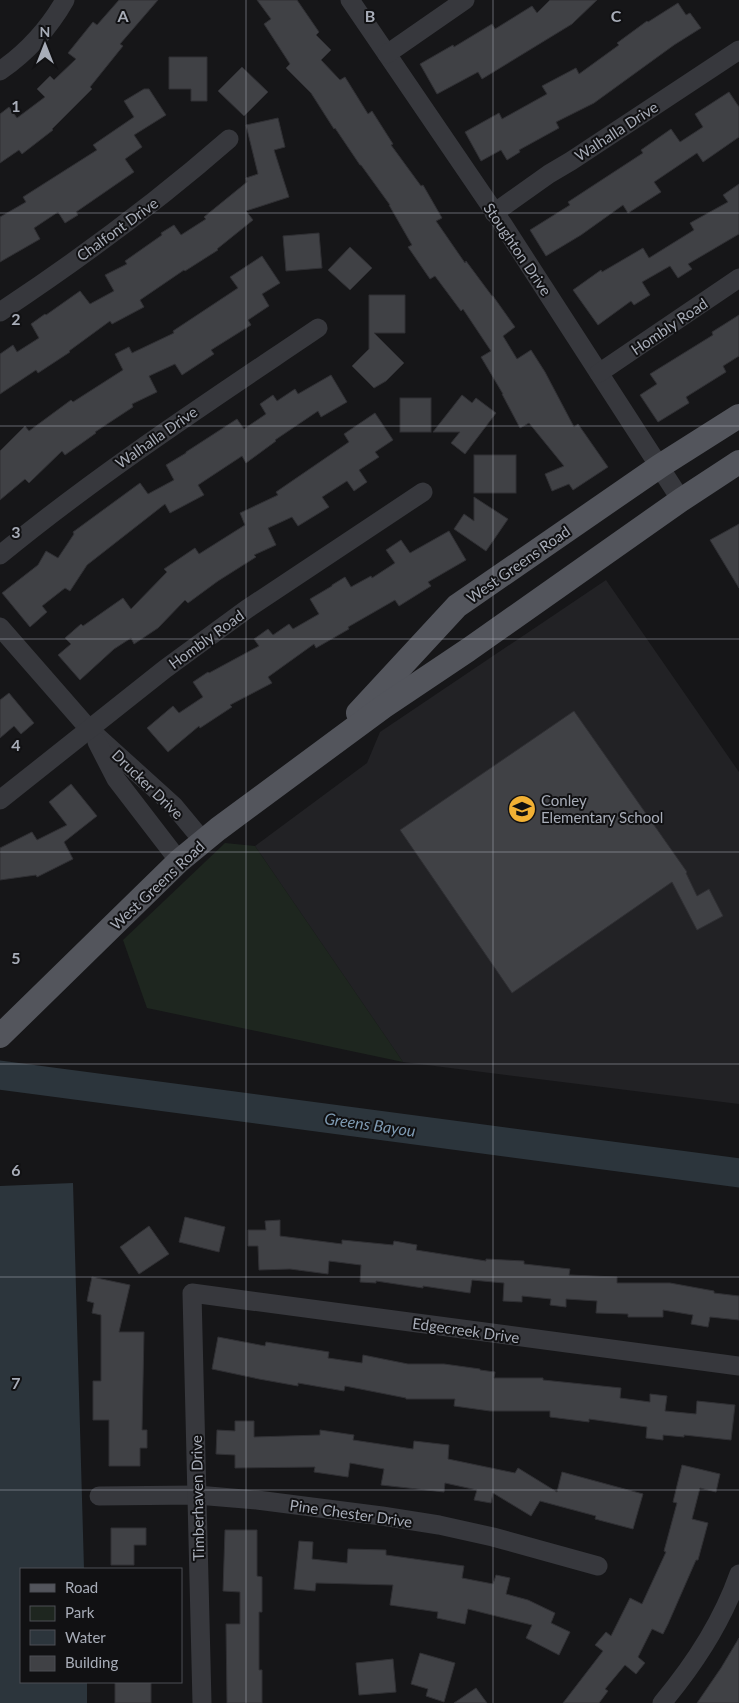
<svg xmlns="http://www.w3.org/2000/svg" width="739" height="1703" viewBox="0 0 739 1703" font-family="Lato,sans-serif">
<rect width="100%" height="100%" fill="#161618"/>
<polygon fill="#222225" points="606,580 739,772 739,1104 403,1062 255,846 367,763 380,732"/>
<polygon fill="#1e261f" points="225,843 255,846 403,1062 147,1008 123,940"/>
<polygon fill="#2c353c" points="73,1183 84,1569 21,1569 21,1682 87,1682 87,1703 0,1703 0,1186"/>
<g fill="none" stroke-linecap="round" stroke-linejoin="round">
<polyline stroke="#2c353c" stroke-width="29" points="0,1075 739,1173"/>
</g>
<g fill="#404145" stroke="#303034">
<polygon points="119,0 158,0 120,44 123,46 90,87 92,89 52,129 53,130 22,154 19,150 0,163 0,114 9,107 17,118 45,97 37,89 50,76 54,80 76,59 68,53 93,22 97,25"/>
<polygon points="257,0 297,0 319,32 316,35 331,50 321,60 340,80 345,77 368,114 372,111 393,144 391,145 421,186 423,185 442,218 436,221 465,263 466,261 492,296 493,296 515,327 503,336 517,359 531,350 545,372 574,427 578,424 608,467 573,490 569,484 552,491 545,474 564,466 529,423 520,428 502,394 503,394 481,357 491,351 463,309 461,311 435,276 430,279 408,247 412,245 389,205 390,205 361,165 360,165 335,128 334,129 311,93 286,68 290,64 264,24 271,19"/>
<polygon points="550,0 597,0 572,24 482,79 478,72 437,94 420,64 453,45 454,47 492,24 495,29 532,6 537,13"/>
<polygon points="678,3 686,15 690,13 701,28 674,45 594,103 556,122 559,128 519,150 520,152 507,160 501,150 481,161 465,132 499,113 502,119 547,94 542,86 576,68 579,74 619,45 617,43 647,21 648,22"/>
<polygon points="169,57 207,57 207,101 191,101 191,89 169,89"/>
<polygon points="242,67 268,92 244,116 218,91"/>
<polygon points="144,89 149,89 166,115 134,135 142,147 125,159 134,172 76,212 78,215 65,223 58,212 34,228 40,239 0,262 0,217 26,202 23,197 97,150 93,145 134,117 124,101"/>
<polygon points="729,92 739,107 739,137 703,162 697,153 654,182 661,192 628,213 623,205 581,235 546,256 530,230 570,205 568,202 643,153 641,150 671,129 680,142 703,127 695,114"/>
<polygon points="278,118 285,147 274,150 289,197 246,211 253,220 217,249 218,250 185,271 184,270 140,300 144,307 112,324 110,321 69,351 70,352 38,373 36,370 0,394 0,354 13,345 17,352 39,338 31,324 45,314 46,315 80,291 90,304 114,291 105,275 127,264 125,261 162,235 161,233 174,225 181,235 206,219 204,217 247,182 246,178 258,174 246,125"/>
<polygon points="739,184 739,234 688,264 692,269 678,278 670,266 642,282 650,295 634,305 631,301 598,325 573,290 601,270 602,272 643,248 649,258 694,230 690,223 728,202 723,195"/>
<polygon points="319,233 322,268 286,271 283,236"/>
<polygon points="350,247 372,268 350,290 328,270"/>
<polygon points="262,256 280,283 262,294 269,306 248,320 251,325 211,350 214,354 182,375 175,364 149,376 157,392 132,404 133,407 95,432 96,433 65,455 62,451 29,483 25,479 0,500 0,451 25,426 29,431 71,400 73,402 123,370 115,354 129,347 132,353 174,333 173,331 238,288 230,277"/>
<polygon points="369,295 405,295 405,333 374,333 404,363 386,381 374,388 352,366 369,349"/>
<polygon points="739,315 739,356 723,366 726,372 686,397 689,403 658,422 640,395 657,384 650,374 713,335 712,332"/>
<polygon points="331,375 347,402 321,417 318,411 275,440 276,441 246,463 242,456 198,485 204,495 170,513 165,504 87,565 70,591 65,588 42,606 47,612 30,627 2,593 38,565 46,551 58,558 74,534 73,532 140,483 148,494 174,480 166,465 186,453 186,452 237,419 244,429 266,414 260,404 273,395 277,401 295,389 298,394"/>
<polygon points="462,395 472,403 476,398 496,413 465,454 451,443 460,432 433,432"/>
<rect x="400" y="398" width="31" height="34"/>
<polygon points="375,413 393,440 375,452 379,457 359,470 367,482 354,491 347,481 322,497 329,507 298,526 292,517 268,528 276,545 254,555 256,557 218,581 188,603 185,600 158,628 134,644 131,638 114,649 80,680 58,655 71,644 65,638 81,624 83,626 123,598 131,609 167,572 164,569 195,548 199,554 245,525 240,513 278,495 276,492 349,442 344,434"/>
<rect x="474" y="455" width="42" height="38"/>
<polygon points="474,497 508,519 486,551 454,529 464,514 474,521"/>
<polygon points="739,524 739,588 710,540"/>
<polygon points="449,531 466,560 428,582 431,586 399,606 395,600 348,627 349,629 316,648 314,644 268,677 272,683 230,705 232,707 200,728 199,726 168,752 147,728 173,706 179,713 203,697 193,682 208,672 209,673 259,646 254,639 268,629 273,635 289,624 293,629 319,614 310,599 332,586 332,585 345,577 351,587 371,576 372,578 395,563 386,550 401,540 410,553"/>
<polygon points="9,693 34,723 21,734 14,726 0,738 0,700"/>
<polygon points="574,711 687,872 686,873 697,896 709,889 723,916 697,930 672,882 512,993 400,830"/>
<polygon points="71,784 97,816 64,842 73,859 37,877 36,875 0,880 0,848 32,832 37,840 67,825 49,802"/>
<polygon points="185,1217 225,1227 219,1252 179,1242"/>
<polygon points="280,1220 280,1236 342,1244 342,1240 393,1245 394,1241 417,1245 416,1250 486,1261 486,1259 524,1261 524,1264 570,1269 569,1275 617,1277 617,1283 670,1283 714,1291 714,1293 739,1296 739,1320 710,1317 708,1327 691,1324 693,1315 663,1310 663,1317 628,1317 628,1314 596,1313 597,1301 566,1299 566,1307 550,1305 551,1299 522,1296 522,1302 503,1301 504,1283 472,1280 470,1293 423,1286 423,1288 376,1281 376,1283 360,1282 361,1265 329,1261 328,1274 290,1269 259,1270 258,1246 248,1246 248,1230 266,1230 265,1221"/>
<polygon points="149,1226 169,1254 139,1274 120,1247"/>
<polygon points="92,1277 130,1285 119,1332 144,1332 142,1430 147,1430 147,1448 140,1448 140,1466 109,1466 109,1420 93,1420 93,1381 101,1381 101,1315 92,1313 94,1303 87,1301"/>
<polygon points="218,1337 265,1346 266,1342 329,1352 328,1358 362,1363 363,1355 408,1364 444,1364 480,1369 480,1370 495,1372 494,1378 543,1378 543,1380 621,1388 620,1398 650,1402 650,1394 667,1396 665,1411 696,1414 697,1401 735,1405 731,1440 684,1435 684,1437 663,1435 663,1440 646,1438 647,1427 589,1419 589,1422 550,1417 550,1411 490,1411 454,1406 455,1399 406,1399 406,1398 345,1386 344,1391 298,1383 298,1386 259,1379 212,1369"/>
<polygon points="235,1421 254,1421 254,1437 320,1435 320,1430 354,1435 353,1440 413,1449 414,1441 449,1445 448,1459 515,1473 518,1468 557,1492 562,1472 643,1494 633,1529 595,1519 596,1516 540,1501 531,1516 493,1493 491,1503 474,1500 477,1490 445,1483 444,1492 381,1485 384,1469 350,1463 348,1477 314,1472 315,1467 235,1468 235,1455 216,1454 217,1430 235,1431"/>
<polygon points="682,1465 720,1474 716,1492 700,1488 692,1519 708,1523 698,1560 696,1560 668,1624 663,1634 652,1629 638,1657 645,1663 636,1674 625,1665 605,1689 608,1691 599,1703 563,1703 603,1651 595,1645 606,1632 611,1636 630,1598 642,1604 666,1552 664,1551 677,1503 673,1502"/>
<polygon points="111,1528 146,1528 146,1545 134,1545 134,1565 111,1565"/>
<polygon points="225,1530 257,1530 257,1576 262,1577 262,1612 259,1612 259,1670 262,1670 262,1703 227,1703 226,1624 240,1624 240,1592 223,1591"/>
<polygon points="299,1541 313,1542 312,1559 347,1563 348,1549 386,1550 386,1555 464,1566 462,1578 493,1584 496,1575 510,1578 506,1594 528,1600 555,1613 551,1623 570,1632 559,1655 526,1638 532,1625 468,1609 465,1624 437,1618 438,1612 390,1605 393,1585 316,1583 315,1591 294,1589"/>
<polygon points="739,1638 739,1703 697,1703 721,1668"/>
<polygon points="420,1653 455,1663 444,1702 426,1696 428,1689 411,1684"/>
<polygon points="393,1659 396,1692 359,1695 356,1663"/>
<rect x="115" y="1682" width="36" height="21"/>
<polygon points="476,1688 487,1703 454,1703"/>
</g>
<g fill="none" stroke-linecap="round" stroke-linejoin="round">
<g stroke="#37383d" stroke-width="19">
<polyline points="350,0 502,223 681,500"/>
<polyline points="387,54 465,0"/>
<path d="M0,71C26,53 49,28 65,0"/>
<polyline points="494,213 549,174 571,161 739,50"/>
<path d="M0,312C80,259 157,202 229,139"/>
<polyline points="599,373 739,278"/>
<path d="M0,555C101,472 210,401 318,328"/>
<polyline points="0,627 90,730 174,806 203,841"/>
<polyline points="97,742 116,779 179,861"/>
<polyline points="0,800 165,669 247,609 423,492"/>
<polyline points="99,1496 197,1495 257,1500 382,1516 439,1525 493,1537 598,1566"/>
<polyline points="202,1703 192,1293 739,1366"/>
<path d="M662,1703C694,1665 722,1622 739,1574"/>
</g>
<g stroke="#53555c" stroke-width="24">
<polyline points="358,713 457,606 660,466 739,416"/>
<polyline points="0,1036 179,861 218,829 383,707 468,650 681,500 739,462"/>
</g>
</g>
<path fill="none" stroke="#a8adb8" stroke-width="1" stroke-opacity="0.55" d="M246,0V1703M493,0V1703M0,213H739M0,426H739M0,639H739M0,852H739M0,1064H739M0,1277H739M0,1490H739"/>
<defs>
<g id="school-disc" transform="scale(1.4375)"><circle r="9.5" fill="#f2b134" stroke="#111113"/><path d="M0-5L7-2L0 1L-7-2ZM-4 1L0 2.5L4 1V4Q0 6-4 4Z" fill="#111"/></g>
</defs>
<g fill-rule="evenodd">
<use href="#school-disc" x="522" y="809"/>
</g>
<g text-anchor="middle" dominant-baseline="central" stroke-width="4" stroke-linejoin="round" paint-order="stroke">
<g font-size="15" fill="#a8adb8" stroke="#111113">
<text transform="translate(616 131) rotate(-33)">Walhalla Drive</text>
<text transform="translate(117 229) rotate(-36)">Chalfont Drive</text>
<text transform="translate(518 249) rotate(56)">Stoughton Drive</text>
<text transform="translate(669 326) rotate(-34)">Hombly Road</text>
<text transform="translate(156 437) rotate(-35)">Walhalla Drive</text>
<text transform="translate(518 564) rotate(-35)">West Greens Road</text>
<text transform="translate(206 639) rotate(-36)">Hombly Road</text>
<text transform="translate(148 784) rotate(44)">Drucker Drive</text>
<text transform="translate(157 885) rotate(-43)">West Greens Road</text>
<text transform="translate(466 1330) rotate(8)">Edgecreek Drive</text>
<text transform="translate(197 1498) rotate(-91)">Timberhaven Drive</text>
<text transform="translate(351 1513) rotate(8)">Pine Chester Drive</text>
</g>
<g font-size="15" fill="#a8adb8" stroke="#111113" text-anchor="start">
<text x="541" y="800">Conley<tspan x="541" dy="17">Elementary School</tspan></text>
</g>
<g font-size="16" font-style="italic" fill="#7f9bb3" stroke="#111113">
<text transform="translate(370 1124) rotate(8)">Greens Bayou</text>
</g>
</g>
<g font-size="16" text-anchor="middle" font-weight="bold" fill="#a8adb8" stroke="#111113" stroke-width="4" stroke-linejoin="round" paint-order="stroke">
<text x="123" y="22">A</text>
<text x="370" y="22">B</text>
<text x="616" y="22">C</text>
<text x="16" y="112">1</text>
<text x="16" y="325">2</text>
<text x="16" y="538">3</text>
<text x="16" y="751">4</text>
<text x="16" y="964">5</text>
<text x="16" y="1176">6</text>
<text x="16" y="1389">7</text>
</g>
<rect x="20" y="1568" width="162" height="115" fill="#111113" stroke="#4d4f55"/>
<rect x="30" y="1584" width="25" height="8" fill="#53555c" stroke="#4d4f55"/>
<text x="65" y="1593" font-size="15" fill="#a8adb8">Road</text>
<rect x="30" y="1606" width="25" height="15" fill="#1e261f" stroke="#4d4f55"/>
<text x="65" y="1618" font-size="15" fill="#a8adb8">Park</text>
<rect x="30" y="1630" width="25" height="15" fill="#2c353c" stroke="#4d4f55"/>
<text x="65" y="1643" font-size="15" fill="#a8adb8">Water</text>
<rect x="30" y="1656" width="25" height="15" fill="#404145" stroke="#4d4f55"/>
<text x="65" y="1668" font-size="15" fill="#a8adb8">Building</text>
<g transform="translate(45 45)" stroke="#111113" stroke-width="4" paint-order="stroke">
<path d="M0-4L9 19L0 12L-9 19Z" fill="#a8adb8"/>
<text y="-8" font-size="14" font-weight="bold" text-anchor="middle" fill="#a8adb8">N</text>
</g>
</svg>
